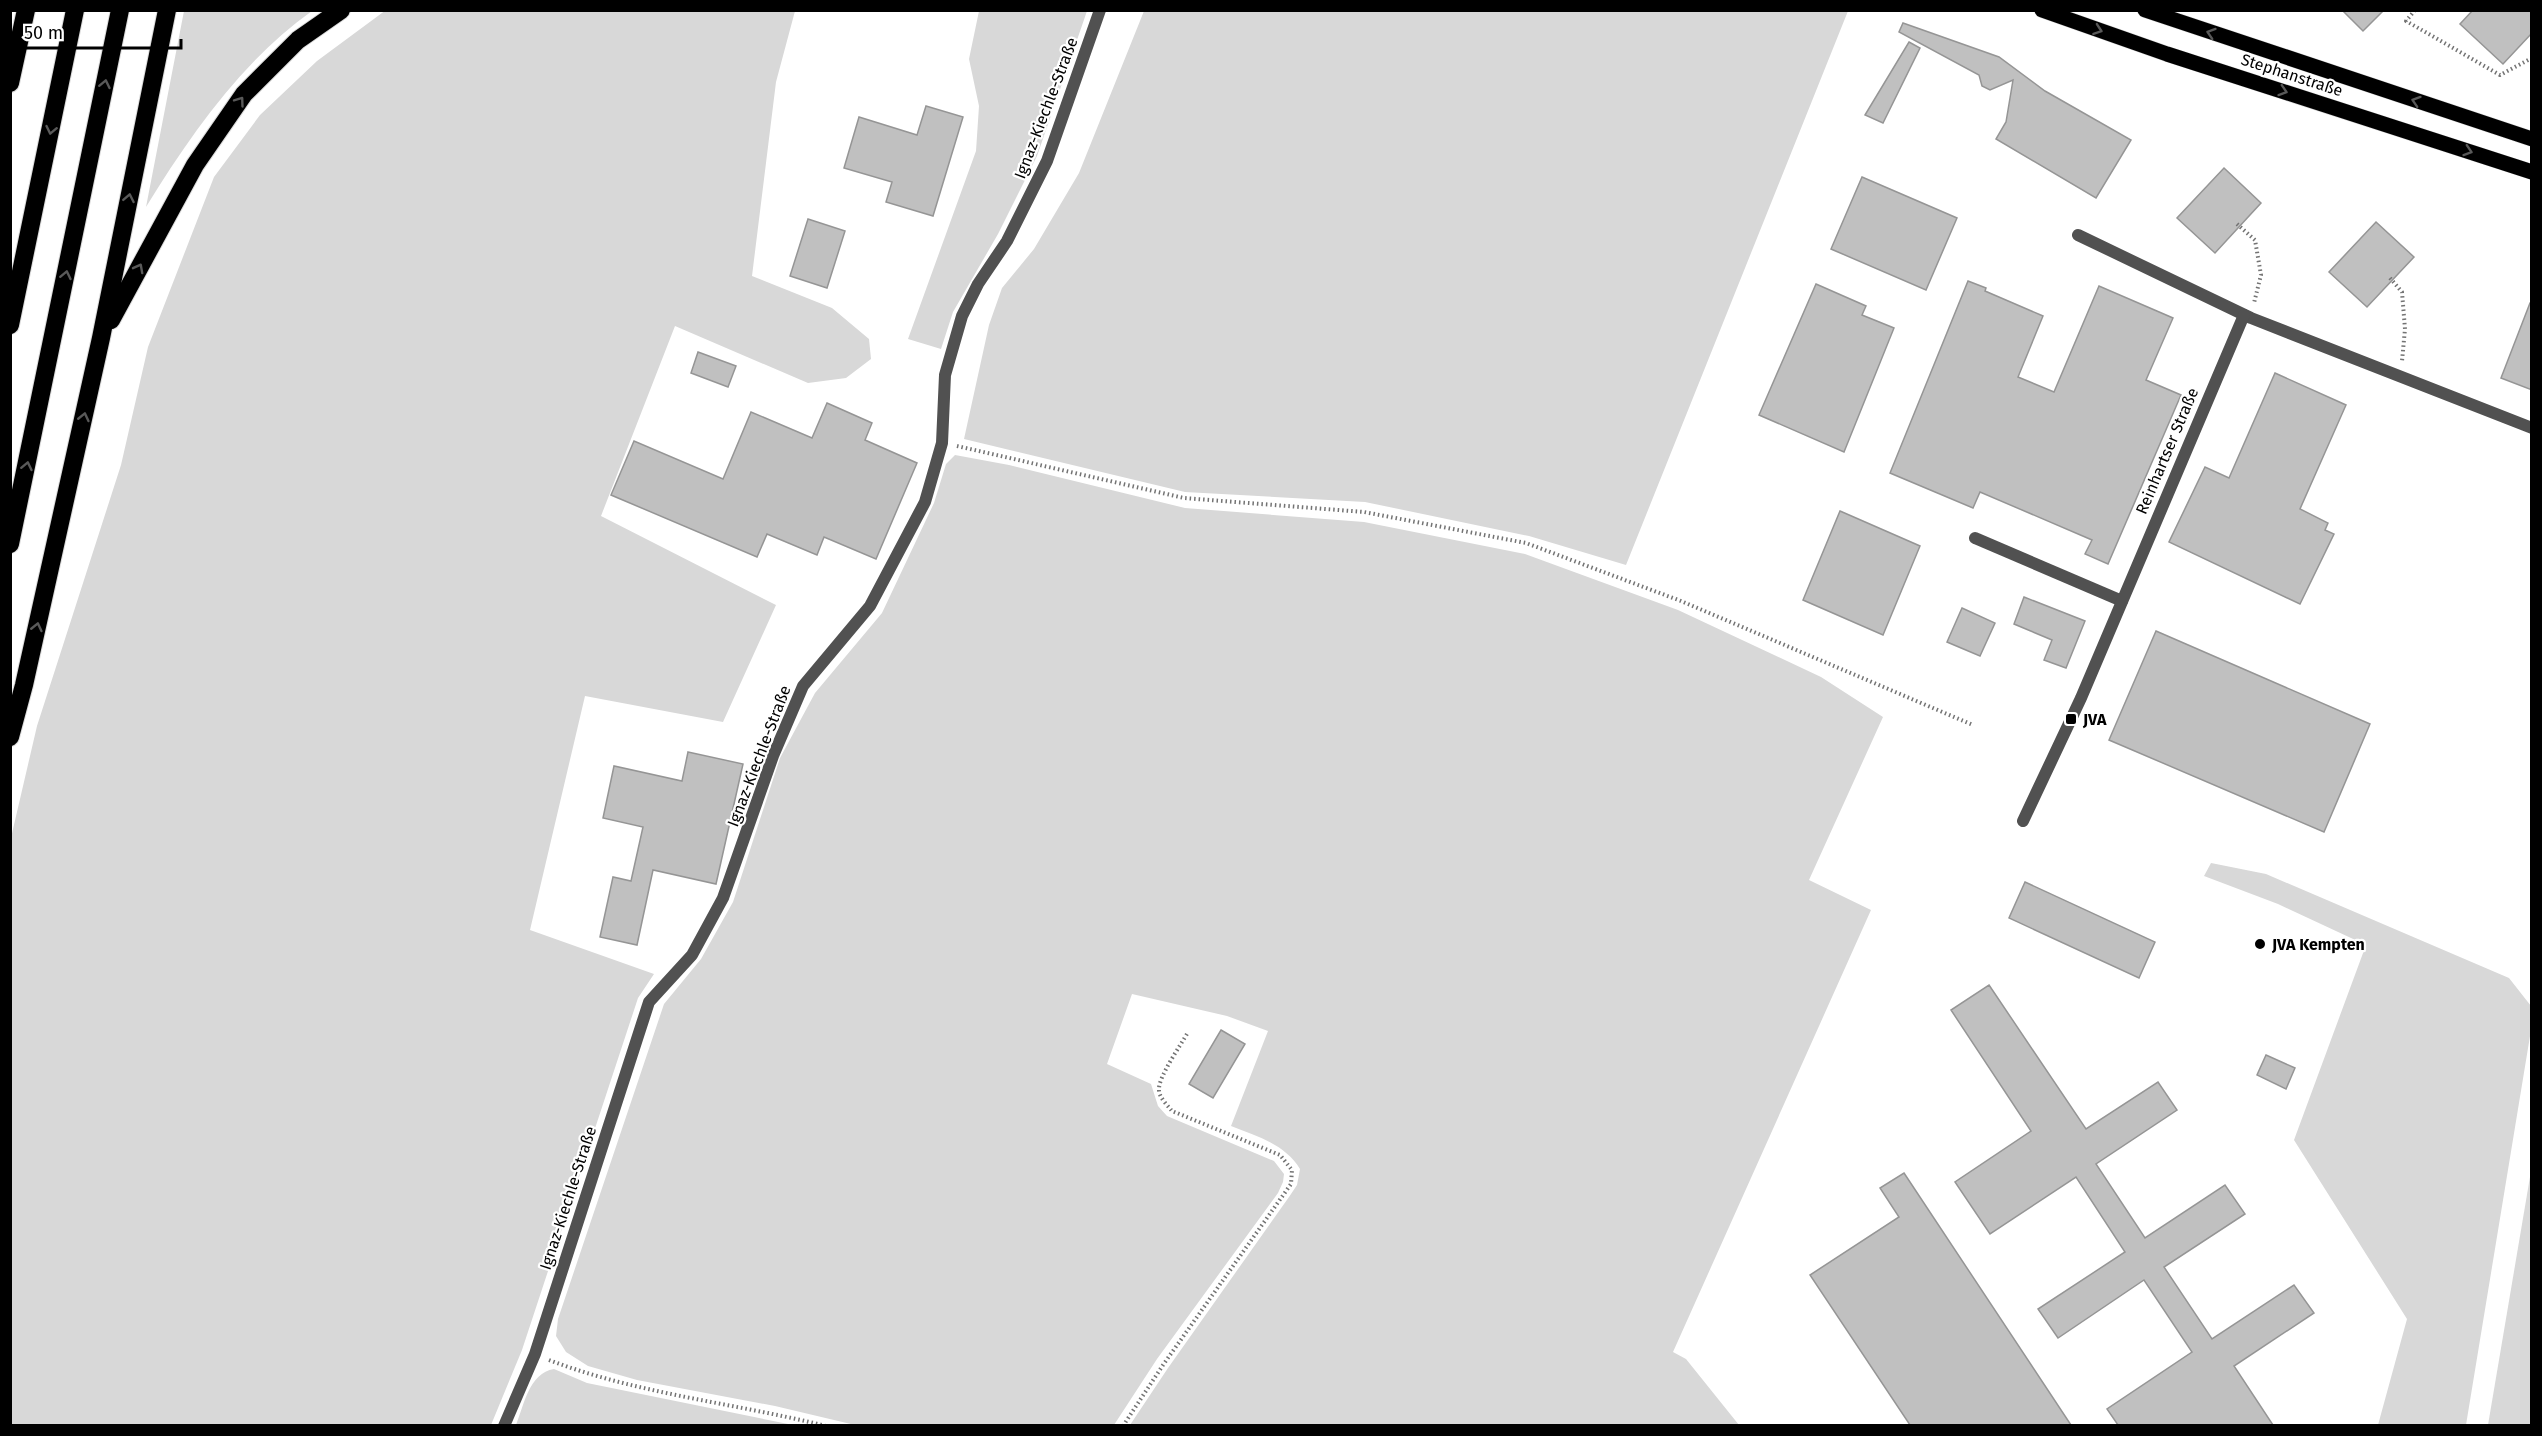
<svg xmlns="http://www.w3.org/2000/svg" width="2542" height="1436" viewBox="0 0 2542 1436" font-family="'Fira Sans',sans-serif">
<rect width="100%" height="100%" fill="#fff"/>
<g fill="#d8d8d8">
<polygon points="386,10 795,11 776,82 752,276 832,308 869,339 871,359 846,378 808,383 675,326 601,516 776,605 723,722 585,696 530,930 654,974 638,998 522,1350 491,1425 11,1425 10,842 37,726 121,465 148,347 214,177 260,115 317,61"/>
<path d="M184,11H312C242,61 191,134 146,207Z"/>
<polygon points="979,11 1087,11 1037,156 998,234 953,312 941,349 908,339 976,151 979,106 969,59"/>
<polygon points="1144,11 1848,11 1626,565 1529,536 1365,502 1185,492 964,439 989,325 1002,288 1034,249 1079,173"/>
<path d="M955,455L1009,465L1185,508L1364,522L1525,554L1678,610L1821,677L1883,717L1809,880L1871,910L1673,1352L1686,1359L1739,1425H1130L1168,1368L1289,1197L1297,1185L1300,1169C1285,1144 1256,1136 1231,1126L1268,1031L1227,1016L1132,994L1107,1064L1151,1084L1158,1106L1167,1116L1274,1161L1284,1174L1283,1182L1278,1193L1157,1359L1114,1425H855L775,1406L637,1380L588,1366L566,1352L556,1336L558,1319L664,1004L701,959L733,902L780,758L815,693L882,613L934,503L946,464Z"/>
<polygon points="2211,863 2266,874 2509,978 2531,1006 2531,1030 2466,1425 2378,1425 2407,1319 2294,1140 2366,945 2278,904 2204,876"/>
<polygon points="2531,1171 2531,1425 2488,1425"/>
<path d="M554,1369L587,1383L793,1425H516C524,1405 529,1373 554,1369Z"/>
</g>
<g fill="#c0c0c0" stroke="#959595" stroke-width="1.5">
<polygon points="2342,10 2384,10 2363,31"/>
<polygon points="2473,10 2532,10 2532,33 2503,64 2460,24"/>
<polygon points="1903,23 1999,57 2045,91 2131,140 2096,198 1996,139 2006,122 2013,80 1990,90 1982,86 1979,75 1899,32"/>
<polygon points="1909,42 1920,48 1883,123 1865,115"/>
<polygon points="926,106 963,117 933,216 886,202 892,182 844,168 859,117 917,135"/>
<polygon points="2224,168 2261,203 2215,253 2177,218"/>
<polygon points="1862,177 1957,218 1926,290 1831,249"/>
<polygon points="808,219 845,231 827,288 790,276"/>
<polygon points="2376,222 2414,257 2367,307 2329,272"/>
<polygon points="1968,281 1986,288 1985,291 2043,316 2018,377 2054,392 2099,286 2173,318 2146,380 2181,395 2108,564 2085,554 2092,540 1980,492 1973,508 1890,473"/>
<polygon points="1816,284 1866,306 1862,315 1894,328 1844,452 1759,415"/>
<polygon points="2530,303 2532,303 2532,390 2501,378"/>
<polygon points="698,352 736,366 728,387 691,373"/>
<polygon points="2275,373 2346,405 2300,509 2328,523 2325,530 2334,534 2300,604 2169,542 2205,467 2229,478"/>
<polygon points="827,403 872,423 865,440 917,463 876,559 824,537 817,555 767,534 757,557 611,495 634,441 723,479 751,412 812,438"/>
<polygon points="1840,511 1920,546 1883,635 1803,600"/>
<polygon points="2024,597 2085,621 2066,668 2044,660 2052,640 2014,624"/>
<polygon points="1962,608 1995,623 1980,656 1947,642"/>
<polygon points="2156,631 2370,724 2324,832 2109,740"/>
<polygon points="688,752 743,764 716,884 653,870 637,945 600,937 613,877 631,881 643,827 603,818 614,766 682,781"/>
<polygon points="2025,882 2155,942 2139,978 2009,918"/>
<polygon points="1989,985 2086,1129 2158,1082 2177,1110 2096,1164 2145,1238 2225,1185 2245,1214 2164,1267 2212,1339 2294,1285 2314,1313 2234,1366 2273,1425 2118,1425 2107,1409 2192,1352 2144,1280 2058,1338 2038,1309 2125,1252 2076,1177 1990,1234 1955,1182 2031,1131 1951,1010"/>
<polygon points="1221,1030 1245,1044 1213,1098 1189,1084"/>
<polygon points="2266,1055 2295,1068 2286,1089 2257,1075"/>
<polygon points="1904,1173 2071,1425 1910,1425 1810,1275 1899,1217 1880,1188"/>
</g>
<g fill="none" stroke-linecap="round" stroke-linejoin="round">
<g stroke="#dbdbdb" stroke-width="16">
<g id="primary">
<polyline points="2042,10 2167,54 2532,172"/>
<polyline points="2145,10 2532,139"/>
</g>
</g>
<g stroke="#dbdbdb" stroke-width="20">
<g id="highway">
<polyline points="10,83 26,10"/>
<polyline points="111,320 195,165 244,94 298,40 341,10"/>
<polyline points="10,325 75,10"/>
<polyline points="10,544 120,10"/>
<polyline points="10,737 24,685 101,338 167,10"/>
</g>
</g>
<g stroke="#737373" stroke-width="4" stroke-dasharray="1.5 3" stroke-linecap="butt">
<polyline points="2415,10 2406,21 2500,75 2532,58"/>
<polyline points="2237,224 2255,240 2261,275 2254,303"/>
<polyline points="2390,278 2402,292 2405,329 2402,361"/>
<polyline points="957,446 1184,498 1364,512 1526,543 1681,601 1973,725"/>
<path d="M549,1360C638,1394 734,1403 826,1426"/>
<path d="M1123,1426L1163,1365L1291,1184L1292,1170L1280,1155L1172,1111C1167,1105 1159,1097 1159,1090C1158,1077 1181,1045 1188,1032"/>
</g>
<g stroke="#515151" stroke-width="12">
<polyline points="2078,235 2251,318 2532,428"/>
<polyline points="1975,538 2122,601"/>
<polyline points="2023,821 2081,698 2244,315"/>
<polyline points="504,1426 535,1354 649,1002 692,955 723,898 773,756 803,686 870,606 925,502 942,443 945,375 962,316 978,284 1007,241 1047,161 1100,10"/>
</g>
<use href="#primary" stroke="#000" stroke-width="15"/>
<use href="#highway" stroke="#000" stroke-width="18"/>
</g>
<defs><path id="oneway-chevron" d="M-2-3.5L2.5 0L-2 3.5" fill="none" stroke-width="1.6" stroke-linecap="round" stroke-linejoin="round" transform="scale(1.5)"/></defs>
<g stroke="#595959">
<use href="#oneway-chevron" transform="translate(2098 30) rotate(19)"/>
<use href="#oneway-chevron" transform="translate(2211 33) rotate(-162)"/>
<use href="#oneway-chevron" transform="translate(105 84) rotate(-78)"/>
<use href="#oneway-chevron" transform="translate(2283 91) rotate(18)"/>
<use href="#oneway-chevron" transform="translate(240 101) rotate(-54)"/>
<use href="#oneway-chevron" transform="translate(2416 101) rotate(-162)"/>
<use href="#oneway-chevron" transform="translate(51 130) rotate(102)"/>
<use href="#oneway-chevron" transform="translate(2468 151) rotate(18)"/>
<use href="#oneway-chevron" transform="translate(129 198) rotate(-79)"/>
<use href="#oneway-chevron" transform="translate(139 268) rotate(-62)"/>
<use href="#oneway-chevron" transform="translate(66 275) rotate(-78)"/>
<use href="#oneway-chevron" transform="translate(84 417) rotate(-77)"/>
<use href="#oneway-chevron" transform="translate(27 466) rotate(-78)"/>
<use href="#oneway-chevron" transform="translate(37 627) rotate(-77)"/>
</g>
<g fill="#000" stroke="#fff" stroke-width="2">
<rect x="2065" y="713" width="12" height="12" rx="3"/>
<circle cx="2260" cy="944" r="6"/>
</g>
<g text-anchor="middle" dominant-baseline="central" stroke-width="4.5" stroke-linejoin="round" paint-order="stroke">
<g font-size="16" fill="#000" stroke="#fff">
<text transform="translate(2292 75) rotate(18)">Stephanstraße</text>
<text transform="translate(1046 108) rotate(-69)">Ignaz-Kiechle-Straße</text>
<text transform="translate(2167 451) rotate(-67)">Reinhartser Straße</text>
<text transform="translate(759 756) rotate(-69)">Ignaz-Kiechle-Straße</text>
<text transform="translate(568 1198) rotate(-72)">Ignaz-Kiechle-Straße</text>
</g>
<g font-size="16" font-weight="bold" fill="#000" stroke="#fff" text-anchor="start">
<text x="2083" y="719">JVA</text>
<text x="2272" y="944">JVA Kempten</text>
</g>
</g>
<rect width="2542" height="1436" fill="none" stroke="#000000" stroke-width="24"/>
<path d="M15 39v9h166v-9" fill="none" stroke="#000000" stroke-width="3"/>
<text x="24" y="39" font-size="18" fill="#000000" stroke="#ffffff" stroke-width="4.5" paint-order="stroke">50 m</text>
</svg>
